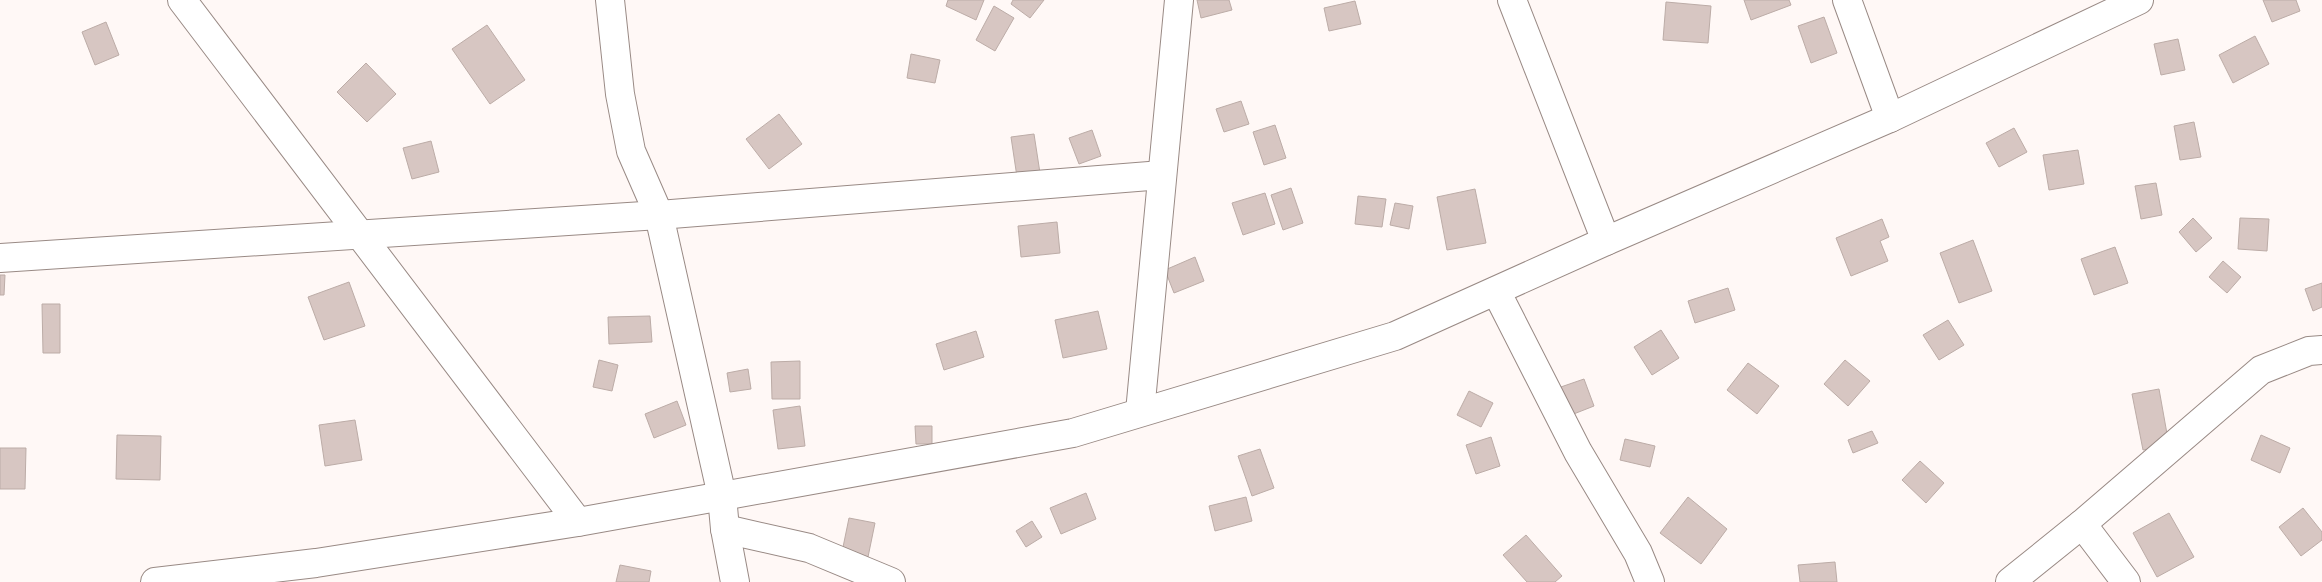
<svg xmlns="http://www.w3.org/2000/svg" width="2322" height="582" viewBox="0 0 2322 582" font-family="'Archivo Narrow',sans-serif">
<rect width="100%" height="100%" fill="#fff8f6"/>
<g fill="#d7c6c2" stroke="#bcaca7">
<polygon points="948,0 984,0 976,20 946,6"/>
<polygon points="1013,0 1044,0 1030,18 1011,4"/>
<polygon points="1197,0 1229,0 1232,10 1201,18"/>
<polygon points="1744,0 1789,0 1791,5 1751,20"/>
<polygon points="2263,0 2296,0 2300,11 2272,22"/>
<polygon points="1355,1 1361,24 1329,31 1324,8"/>
<polygon points="1666,2 1711,6 1708,43 1663,40"/>
<polygon points="994,6 1014,18 995,51 976,40"/>
<polygon points="1824,17 1837,53 1811,63 1798,26"/>
<polygon points="106,22 119,55 95,65 82,32"/>
<polygon points="487,25 525,80 490,104 452,49"/>
<polygon points="2255,36 2269,64 2233,83 2219,55"/>
<polygon points="2178,39 2185,70 2161,75 2154,44"/>
<polygon points="911,54 940,60 935,83 907,78"/>
<polygon points="366,63 396,94 367,122 337,92"/>
<polygon points="1241,101 1249,124 1224,132 1216,109"/>
<polygon points="779,114 802,144 769,169 746,139"/>
<polygon points="2194,122 2201,157 2180,160 2174,126"/>
<polygon points="1275,125 1286,158 1264,165 1253,132"/>
<polygon points="2014,128 2027,152 1999,167 1986,143"/>
<polygon points="1092,130 1101,156 1079,164 1069,138"/>
<polygon points="1034,134 1040,173 1017,177 1011,137"/>
<polygon points="431,141 439,172 412,179 403,148"/>
<polygon points="2078,150 2084,184 2049,190 2043,155"/>
<polygon points="2156,183 2162,215 2141,219 2135,186"/>
<polygon points="1291,188 1303,223 1283,230 1271,195"/>
<polygon points="1475,189 1486,243 1447,250 1437,197"/>
<polygon points="1265,193 1275,224 1243,235 1232,203"/>
<polygon points="1358,196 1386,199 1382,227 1355,224"/>
<polygon points="1395,203 1413,206 1409,229 1390,225"/>
<polygon points="2193,218 2212,238 2196,252 2179,232"/>
<polygon points="2240,218 2269,219 2267,251 2238,249"/>
<polygon points="1882,219 1889,237 1880,241 1888,261 1851,276 1836,238"/>
<polygon points="1057,222 1060,253 1021,257 1018,226"/>
<polygon points="1973,240 1992,291 1959,303 1940,253"/>
<polygon points="2115,247 2128,283 2094,295 2081,259"/>
<polygon points="1195,257 1204,281 1174,293 1165,270"/>
<polygon points="2223,261 2241,277 2227,293 2209,277"/>
<polygon points="0,275 5,275 4,295 0,295"/>
<polygon points="349,282 365,326 324,340 308,297"/>
<polygon points="2322,283 2322,307 2313,311 2305,289"/>
<polygon points="1728,288 1735,310 1695,323 1688,301"/>
<polygon points="42,304 60,304 60,353 43,353"/>
<polygon points="1098,311 1107,349 1063,358 1055,320"/>
<polygon points="650,316 652,342 609,344 608,317"/>
<polygon points="1948,320 1964,345 1939,360 1923,335"/>
<polygon points="1661,330 1679,358 1652,375 1634,347"/>
<polygon points="976,331 984,357 944,370 936,344"/>
<polygon points="599,360 618,365 612,391 593,387"/>
<polygon points="1845,360 1870,381 1848,406 1824,384"/>
<polygon points="800,361 800,399 772,399 771,362"/>
<polygon points="1748,363 1779,386 1757,414 1727,390"/>
<polygon points="748,369 751,389 730,392 727,373"/>
<polygon points="1584,379 1594,406 1566,417 1555,389"/>
<polygon points="2159,389 2169,445 2143,450 2132,394"/>
<polygon points="1469,391 1493,403 1481,427 1457,415"/>
<polygon points="677,401 686,425 654,438 645,414"/>
<polygon points="800,406 805,446 778,449 773,410"/>
<polygon points="355,420 362,460 325,466 319,425"/>
<polygon points="915,426 932,426 932,444 916,444"/>
<polygon points="1872,431 1878,443 1853,453 1848,440"/>
<polygon points="117,435 161,436 160,480 116,479"/>
<polygon points="2261,435 2290,448 2280,473 2251,460"/>
<polygon points="1491,437 1500,466 1476,474 1466,445"/>
<polygon points="1625,439 1655,446 1650,467 1620,460"/>
<polygon points="0,448 26,448 25,489 0,489"/>
<polygon points="1260,449 1274,488 1252,496 1238,456"/>
<polygon points="1920,461 1944,483 1926,503 1902,480"/>
<polygon points="1086,493 1096,519 1061,534 1050,508"/>
<polygon points="1246,497 1252,521 1215,531 1209,506"/>
<polygon points="1688,497 1727,529 1701,564 1660,533"/>
<polygon points="2303,508 2322,532 2322,540 2301,556 2279,527"/>
<polygon points="2169,513 2194,557 2157,577 2133,533"/>
<polygon points="849,518 875,523 868,557 842,552"/>
<polygon points="1032,521 1042,537 1026,547 1016,531"/>
<polygon points="1526,535 1562,576 1555,582 1527,582 1503,555"/>
<polygon points="1835,562 1837,582 1800,582 1798,565"/>
<polygon points="620,565 651,571 649,582 616,582"/>
</g>
<g fill="none" stroke-linecap="round" stroke-linejoin="round">
<g stroke="#998a85" stroke-width="30">
<g id="street">
<polyline points="182,0 578,522"/>
<polyline points="610,0 620,94 631,151 659,215 722,496 725,529 735,582"/>
<polyline points="1512,0 1606,241"/>
<polyline points="1847,0 1890,118"/>
<polyline points="0,258 659,215 1162,175"/>
<polyline points="1496,291 1578,452 1638,553 1650,582"/>
<polyline points="1140,412 1179,0"/>
<polyline points="2082,524 2126,582"/>
<polyline points="725,529 809,548 891,582"/>
<polyline points="155,582 316,563 578,522 1073,433 1395,336 1606,241 1890,118 2139,0"/>
<polyline points="2010,582 2082,524 2261,370 2309,351 2322,350"/>
</g>
</g>
<use href="#street" stroke="#fff" stroke-width="28"/>
</g>
</svg>
